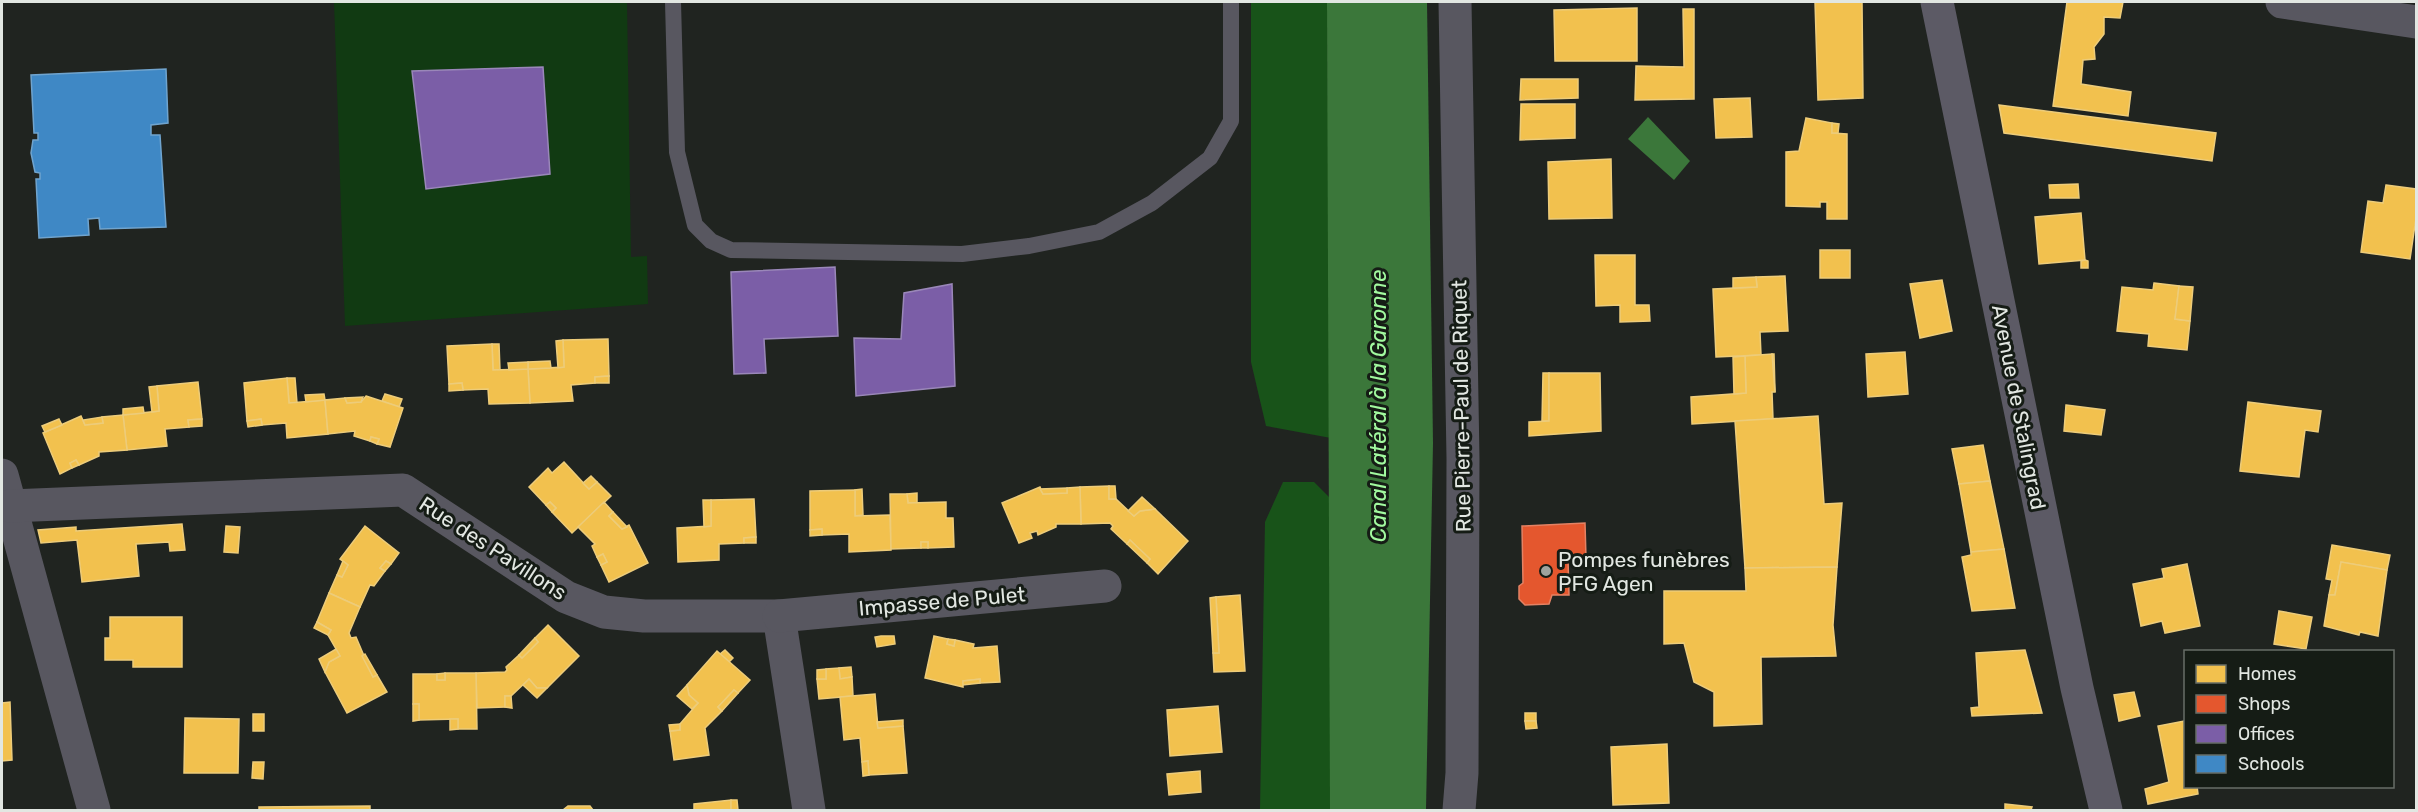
<svg xmlns="http://www.w3.org/2000/svg" width="2418" height="812" viewBox="0 0 2418 812" font-family="Rubik,sans-serif">
<rect width="100%" height="100%" fill="#202420"/>
<polygon fill="#113a12" points="334,2 627,2 631,257 647,256 648,304 345,326"/>
<g fill="#185319">
<polygon points="1251,2 1327,2 1331,438 1266,426 1251,362"/>
<polygon points="1283,482 1314,482 1331,499 1330,810 1260,810 1265,522"/>
</g>
<g fill="#3b773a">
<polygon points="1327,2 1427,2 1433,443 1426,810 1330,810"/>
<polygon points="1648,117 1690,161 1674,180 1628,139"/>
</g>
<g fill="#f2c14e" stroke="#edcc7a" stroke-width="1.5">
<polygon points="1815,2 1862,2 1863,98 1818,100"/>
<polygon points="2067,2 2123,2 2120,18 2104,17 2104,34 2094,47 2095,59 2083,60 2081,84 2131,92 2128,116 2053,106"/>
<polygon points="1637,8 1637,61 1555,61 1554,10"/>
<polygon points="1683,9 1694,9 1694,99 1635,100 1636,66 1684,67"/>
<polygon points="1521,79 1578,79 1578,98 1520,100"/>
<polygon points="1750,98 1752,137 1716,138 1714,99"/>
<polygon points="1521,104 1575,104 1575,138 1520,140"/>
<polygon points="1999,105 2216,133 2212,161 2004,133"/>
<polygon points="1806,118 1832,123 1832,133 1847,134 1847,219 1827,219 1827,202 1820,202 1820,207 1786,206 1786,152 1799,151"/>
<polygon points="1832,123 1839,124 1838,133 1832,133"/>
<polygon points="1611,159 1612,218 1549,219 1548,162"/>
<polygon points="2078,184 2079,198 2050,198 2049,185"/>
<polygon points="2386,185 2416,189 2416,218 2410,259 2361,252 2368,201 2383,203"/>
<polygon points="2081,213 2085,260 2039,264 2035,217"/>
<rect x="1820" y="250" width="30" height="28"/>
<polygon points="1595,255 1635,255 1635,305 1649,305 1650,321 1620,322 1620,305 1596,306"/>
<polygon points="2085,260 2088,261 2088,268 2081,268 2081,261"/>
<polygon points="1785,276 1788,331 1760,332 1761,355 1716,357 1713,289 1757,287 1756,277"/>
<polygon points="1756,277 1757,287 1733,288 1733,278"/>
<polygon points="1942,280 1952,331 1920,338 1910,284"/>
<polygon points="2154,283 2179,286 2175,319 2190,321 2187,350 2148,346 2149,334 2117,331 2122,287 2153,290"/>
<polygon points="2179,286 2193,287 2190,321 2175,319"/>
<polygon points="608,339 609,376 595,377 595,383 571,385 573,401 530,403 528,369 564,367 563,340"/>
<polygon points="563,340 564,367 558,368 556,341"/>
<polygon points="492,344 499,344 500,370 493,370"/>
<polygon points="492,344 493,370 528,369 530,403 489,404 488,389 463,390 462,383 449,384 447,346"/>
<polygon points="1905,352 1908,394 1868,397 1866,354"/>
<polygon points="1772,354 1774,354 1775,392"/>
<polygon points="1772,354 1775,392 1772,392 1773,419 1692,424 1691,397 1746,393 1745,356"/>
<polygon points="1745,356 1746,393 1734,394 1733,357"/>
<polygon points="550,361 551,368 528,369 528,362"/>
<polygon points="528,362 528,369 509,370 508,363"/>
<polygon points="1543,373 1549,373 1549,421 1542,421"/>
<polygon points="1549,373 1600,373 1601,431 1529,436 1529,422 1549,421"/>
<polygon points="609,376 609,383 595,383 595,377"/>
<polygon points="287,378 295,378 297,403 289,403"/>
<polygon points="287,378 289,403 325,400 328,434 287,438 286,423 262,425 261,419 247,421 244,383"/>
<polygon points="198,382 202,419 188,420 189,427 165,429 167,446 127,450 123,415 159,411 157,386"/>
<polygon points="462,383 463,390 449,391 449,384"/>
<polygon points="157,386 159,411 152,412 149,387"/>
<polygon points="324,394 325,400 306,402 305,395"/>
<polygon points="385,394 402,399 399,407 382,401"/>
<polygon points="366,396 403,408 390,447 377,444 379,439 371,437 370,441 354,436 355,431 328,434 325,400 345,398 347,403 361,402"/>
<polygon points="363,397 361,402 347,403 345,398"/>
<polygon points="2248,402 2321,411 2318,432 2305,430 2299,477 2240,471"/>
<polygon points="2066,405 2105,410 2101,435 2064,431"/>
<polygon points="143,407 144,413 123,415 123,409"/>
<polygon points="123,415 127,450 99,452 99,456 79,465 76,460 70,463 72,468 60,474 43,433 81,416 85,425 103,423 102,417"/>
<polygon points="1818,416 1824,504 1842,503 1837,567 1745,568 1735,421"/>
<polygon points="102,417 103,423 85,425 83,420"/>
<polygon points="59,419 62,425 45,432 42,426"/>
<polygon points="202,419 202,426 189,427 188,420"/>
<polygon points="261,419 262,425 248,427 247,421"/>
<polygon points="371,437 379,439 377,444 370,441"/>
<polygon points="1983,445 1990,481 1959,484 1952,449"/>
<polygon points="76,460 79,465 72,468 70,463"/>
<polygon points="564,462 589,489 597,482 611,496 572,533 552,512 556,508 550,502 546,505 529,487 548,468 552,473"/>
<polygon points="591,476 597,482 589,489 583,483"/>
<polygon points="1990,481 2004,549 1971,552 1959,484"/>
<polygon points="1109,486 1109,499 1116,499 1134,516 1140,511 1155,509 1188,541 1158,574 1147,563 1150,559 1130,540 1127,544 1111,529 1113,526 1110,523 1081,524 1080,487"/>
<polygon points="1109,486 1115,486 1116,499 1109,499"/>
<polygon points="1040,487 1043,494 1067,493 1067,488 1080,487 1081,524 1056,524 1056,527 1038,535 1037,531 1030,533 1032,538 1019,543 1002,503"/>
<polygon points="1067,488 1067,493 1043,494 1040,489"/>
<polygon points="862,489 863,515 855,516 855,490"/>
<polygon points="855,490 855,516 890,515 891,550 849,552 849,534 822,535 822,529 810,530 810,491"/>
<polygon points="917,493 917,503 908,503 907,494"/>
<polygon points="890,494 907,494 908,503 946,502 946,518 953,518 954,547 928,548 928,542 921,542 921,548 891,549"/>
<polygon points="1142,497 1155,509 1140,511 1134,516 1128,511"/>
<polygon points="754,499 756,537 744,538 744,543 719,544 719,560 678,562 677,528 711,526 711,500"/>
<polygon points="703,500 711,500 711,526 704,527"/>
<polygon points="550,502 556,508 552,512 546,505"/>
<polygon points="604,502 613,512 609,516 622,529 629,525 648,563 609,582 601,565 607,562 603,554 597,557 592,546 595,544 578,527"/>
<polygon points="613,512 627,527 622,529 609,516"/>
<polygon points="182,524 185,550 170,551 169,542 136,544 139,576 82,582 77,540 41,543 38,530 76,527 76,531"/>
<polygon points="226,526 240,527 238,553 224,552"/>
<polygon points="365,526 399,553 391,564 386,561 380,568 385,571 374,586 370,585 360,607 329,593 337,575 342,577 348,565 340,559"/>
<polygon points="822,529 822,535 810,536 810,530"/>
<polygon points="756,537 756,543 744,543 744,538"/>
<polygon points="1130,540 1150,559 1147,563 1127,544"/>
<rect x="921" y="542" width="7" height="6"/>
<polygon points="2332,545 2390,555 2387,570 2341,562 2335,595 2329,595 2332,580 2326,579"/>
<polygon points="2004,549 2015,608 1972,611 1962,557 1971,555 1971,552"/>
<polygon points="603,554 607,562 601,565 597,557"/>
<polygon points="343,561 348,565 342,577 337,575"/>
<polygon points="386,561 391,564 385,571 380,568"/>
<polygon points="2341,562 2387,570 2378,636 2360,632 2359,635 2324,626 2329,595 2335,595"/>
<polygon points="2187,564 2200,626 2165,633 2162,621 2141,626 2133,584 2164,578 2162,569"/>
<polygon points="1837,567 1833,625 1836,656 1761,657 1762,724 1714,726 1714,692 1694,682 1684,643 1664,644 1664,591 1746,591 1745,568"/>
<polygon points="329,593 360,607 349,633 351,638 356,637 373,677 377,675 387,692 347,713 325,672 329,662 340,656 328,635 331,630 317,622"/>
<polygon points="1240,595 1245,671 1214,672 1213,653 1219,653 1216,597"/>
<polygon points="1216,597 1219,653 1213,653 1210,598"/>
<polygon points="2279,611 2312,617 2306,649 2274,644"/>
<polygon points="110,617 182,617 182,667 133,667 133,660 105,660 105,638 110,638"/>
<polygon points="317,622 331,630 328,635 314,628"/>
<polygon points="548,625 579,656 547,688 537,688 529,679 511,696 505,696 505,707 477,708 476,673 505,672 507,670 506,667 519,655 522,658 538,642 535,638"/>
<polygon points="881,636 894,636 895,644 877,647 875,637"/>
<polygon points="934,636 948,639 947,644 954,646 955,640 974,644 973,648 997,646 1000,682 980,683 980,679 963,681 963,687 925,678"/>
<polygon points="535,638 538,642 522,658 519,655"/>
<polygon points="948,639 955,640 954,646 947,644"/>
<polygon points="336,649 340,656 329,662 325,672 319,659"/>
<polygon points="725,650 733,658 729,662 720,654"/>
<polygon points="2025,650 2042,713 1972,716 1971,708 1979,707 1976,653"/>
<polygon points="717,651 750,680 738,693 734,690 718,707 722,711 705,728 709,755 674,760 670,731 680,730 680,724 698,703 689,695 687,685"/>
<polygon points="365,654 377,675 373,677 362,656"/>
<polygon points="851,667 852,677 840,679 839,668"/>
<polygon points="839,668 840,679 852,677 853,696 819,699 817,679 826,679 826,669"/>
<polygon points="826,669 826,679 817,679 817,670"/>
<polygon points="445,673 476,673 477,729 458,729 458,719 419,720 419,704 413,704 413,674 437,674 437,680 445,680"/>
<polygon points="445,673 445,680 437,680 437,674"/>
<polygon points="529,679 537,688 547,688 537,698 523,685"/>
<polygon points="980,679 980,683 963,685 963,681"/>
<polygon points="687,685 689,695 698,703 692,709 677,696"/>
<polygon points="734,690 738,693 722,711 718,707"/>
<polygon points="2134,692 2140,716 2119,721 2114,695"/>
<polygon points="875,694 878,728 903,726 907,773 869,775 868,761 862,762 860,738 844,740 840,697"/>
<polygon points="505,696 511,696 512,708 505,707"/>
<polygon points="10,702 12,760 2,761 2,703"/>
<polygon points="413,704 419,704 419,720 413,721"/>
<polygon points="1218,706 1222,752 1170,756 1167,710"/>
<rect x="1525" y="713" width="11" height="8"/>
<rect x="253" y="714" width="11" height="17"/>
<polygon points="185,718 239,719 238,773 184,773"/>
<polygon points="450,719 458,719 458,729 450,730"/>
<polygon points="903,720 903,726 878,728 877,722"/>
<polygon points="1525,721 1536,721 1537,728 1526,729"/>
<polygon points="2185,721 2186,786 2197,786 2198,794 2148,804 2145,789 2169,782 2158,726"/>
<polygon points="680,724 680,730 670,731 669,725"/>
<polygon points="1667,744 1669,803 1613,805 1611,747"/>
<polygon points="868,761 869,775 863,776 862,762"/>
<polygon points="253,762 264,762 263,779 252,778"/>
<polygon points="1200,771 1201,792 1169,795 1167,774"/>
<polygon points="731,800 731,810 694,810 694,804"/>
<polygon points="731,800 737,800 738,810 731,810"/>
<polygon points="2005,804 2032,807 2031,810 2005,810"/>
<polygon points="370,806 370,810 259,810 259,807"/>
<polygon points="568,806 590,806 593,810 563,810"/>
</g>
<polygon fill="#e4572e" stroke="#e38264" stroke-width="1.5" points="1585,523 1586,558 1568,558 1569,595 1552,595 1549,604 1525,605 1519,599 1519,586 1523,583 1522,526"/>
<g fill="#7b5ea7" stroke="#9a87b9" stroke-width="1.5">
<polygon points="543,67 550,174 426,189 412,71"/>
<polygon points="835,267 838,336 764,339 766,373 734,374 731,272"/>
<polygon points="952,284 955,386 856,396 854,338 901,339 904,293"/>
</g>
<polygon fill="#3f88c5" stroke="#70a4ce" stroke-width="1.5" points="166,69 168,123 151,125 151,135 160,135 166,227 100,229 99,218 88,219 89,235 39,238 36,179 40,179 40,173 35,172 31,153 33,140 38,140 38,133 34,133 31,75"/>
<g fill="none" stroke-linecap="round" stroke-linejoin="round">
<polyline stroke="#585760" stroke-width="16" points="673,2 677,152 695,225 711,241 731,250 962,254 1029,246 1099,232 1152,203 1210,158 1231,121 1231,2"/>
<g stroke="#585760" stroke-width="33">
<polyline points="2282,2 2416,22"/>
<polyline points="2,475 94,810"/>
<polyline points="10,506 403,490 566,597 604,612 644,616 779,616 809,810"/>
<polyline points="779,616 1105,586"/>
</g>
<polyline stroke="#585760" stroke-width="33" points="1455,2 1463,458 1462,773 1459,810"/>
<polyline stroke="#5c5a65" stroke-width="33" points="1937,2 2077,688 2106,810"/>
</g>
<circle fill="#9ea39e" stroke="#151c15" stroke-width="2" cx="1546" cy="571" r="6"/>
<g text-anchor="middle" dominant-baseline="central" stroke-width="6" stroke-linejoin="round" paint-order="stroke">
<g font-size="21" fill="#e2e7e2" stroke="#151c15">
<text transform="translate(1461 406) rotate(-91)">Rue Pierre-Paul de Riquet</text>
<text transform="translate(2019 407) rotate(79)">Avenue de Stalingrad</text>
<text transform="translate(493 548) rotate(33)">Rue des Pavillons</text>
<text transform="translate(942 601) rotate(-5)">Impasse de Pulet</text>
</g>
<g font-size="21" fill="#e2e7e2" stroke="#151c15" text-anchor="start">
<text x="1558" y="559">Pompes funèbres<tspan x="1558" dy="24">PFG Agen</tspan></text>
</g>
<g font-size="22" font-style="italic" fill="#a2fa9f" stroke="#151c15">
<text transform="translate(1378 406) rotate(-90)">Canal Latéral à la Garonne</text>
</g>
</g>
<rect width="2418" height="812" fill="none" stroke="#e2e7e2" stroke-width="6"/>
<rect x="2184" y="650" width="210" height="138" fill="#151c15" stroke="#676d67" stroke-width="1.5"/>
<rect x="2196" y="665" width="30" height="18" fill="#f2c14e" stroke="#676d67" stroke-width="1.5"/>
<text x="2238" y="680" font-size="18" fill="#e2e7e2">Homes</text>
<rect x="2196" y="695" width="30" height="18" fill="#e4572e" stroke="#676d67" stroke-width="1.5"/>
<text x="2238" y="710" font-size="18" fill="#e2e7e2">Shops</text>
<rect x="2196" y="725" width="30" height="18" fill="#7b5ea7" stroke="#676d67" stroke-width="1.5"/>
<text x="2238" y="740" font-size="18" fill="#e2e7e2">Offices</text>
<rect x="2196" y="755" width="30" height="18" fill="#3f88c5" stroke="#676d67" stroke-width="1.5"/>
<text x="2238" y="770" font-size="18" fill="#e2e7e2">Schools</text>
</svg>
